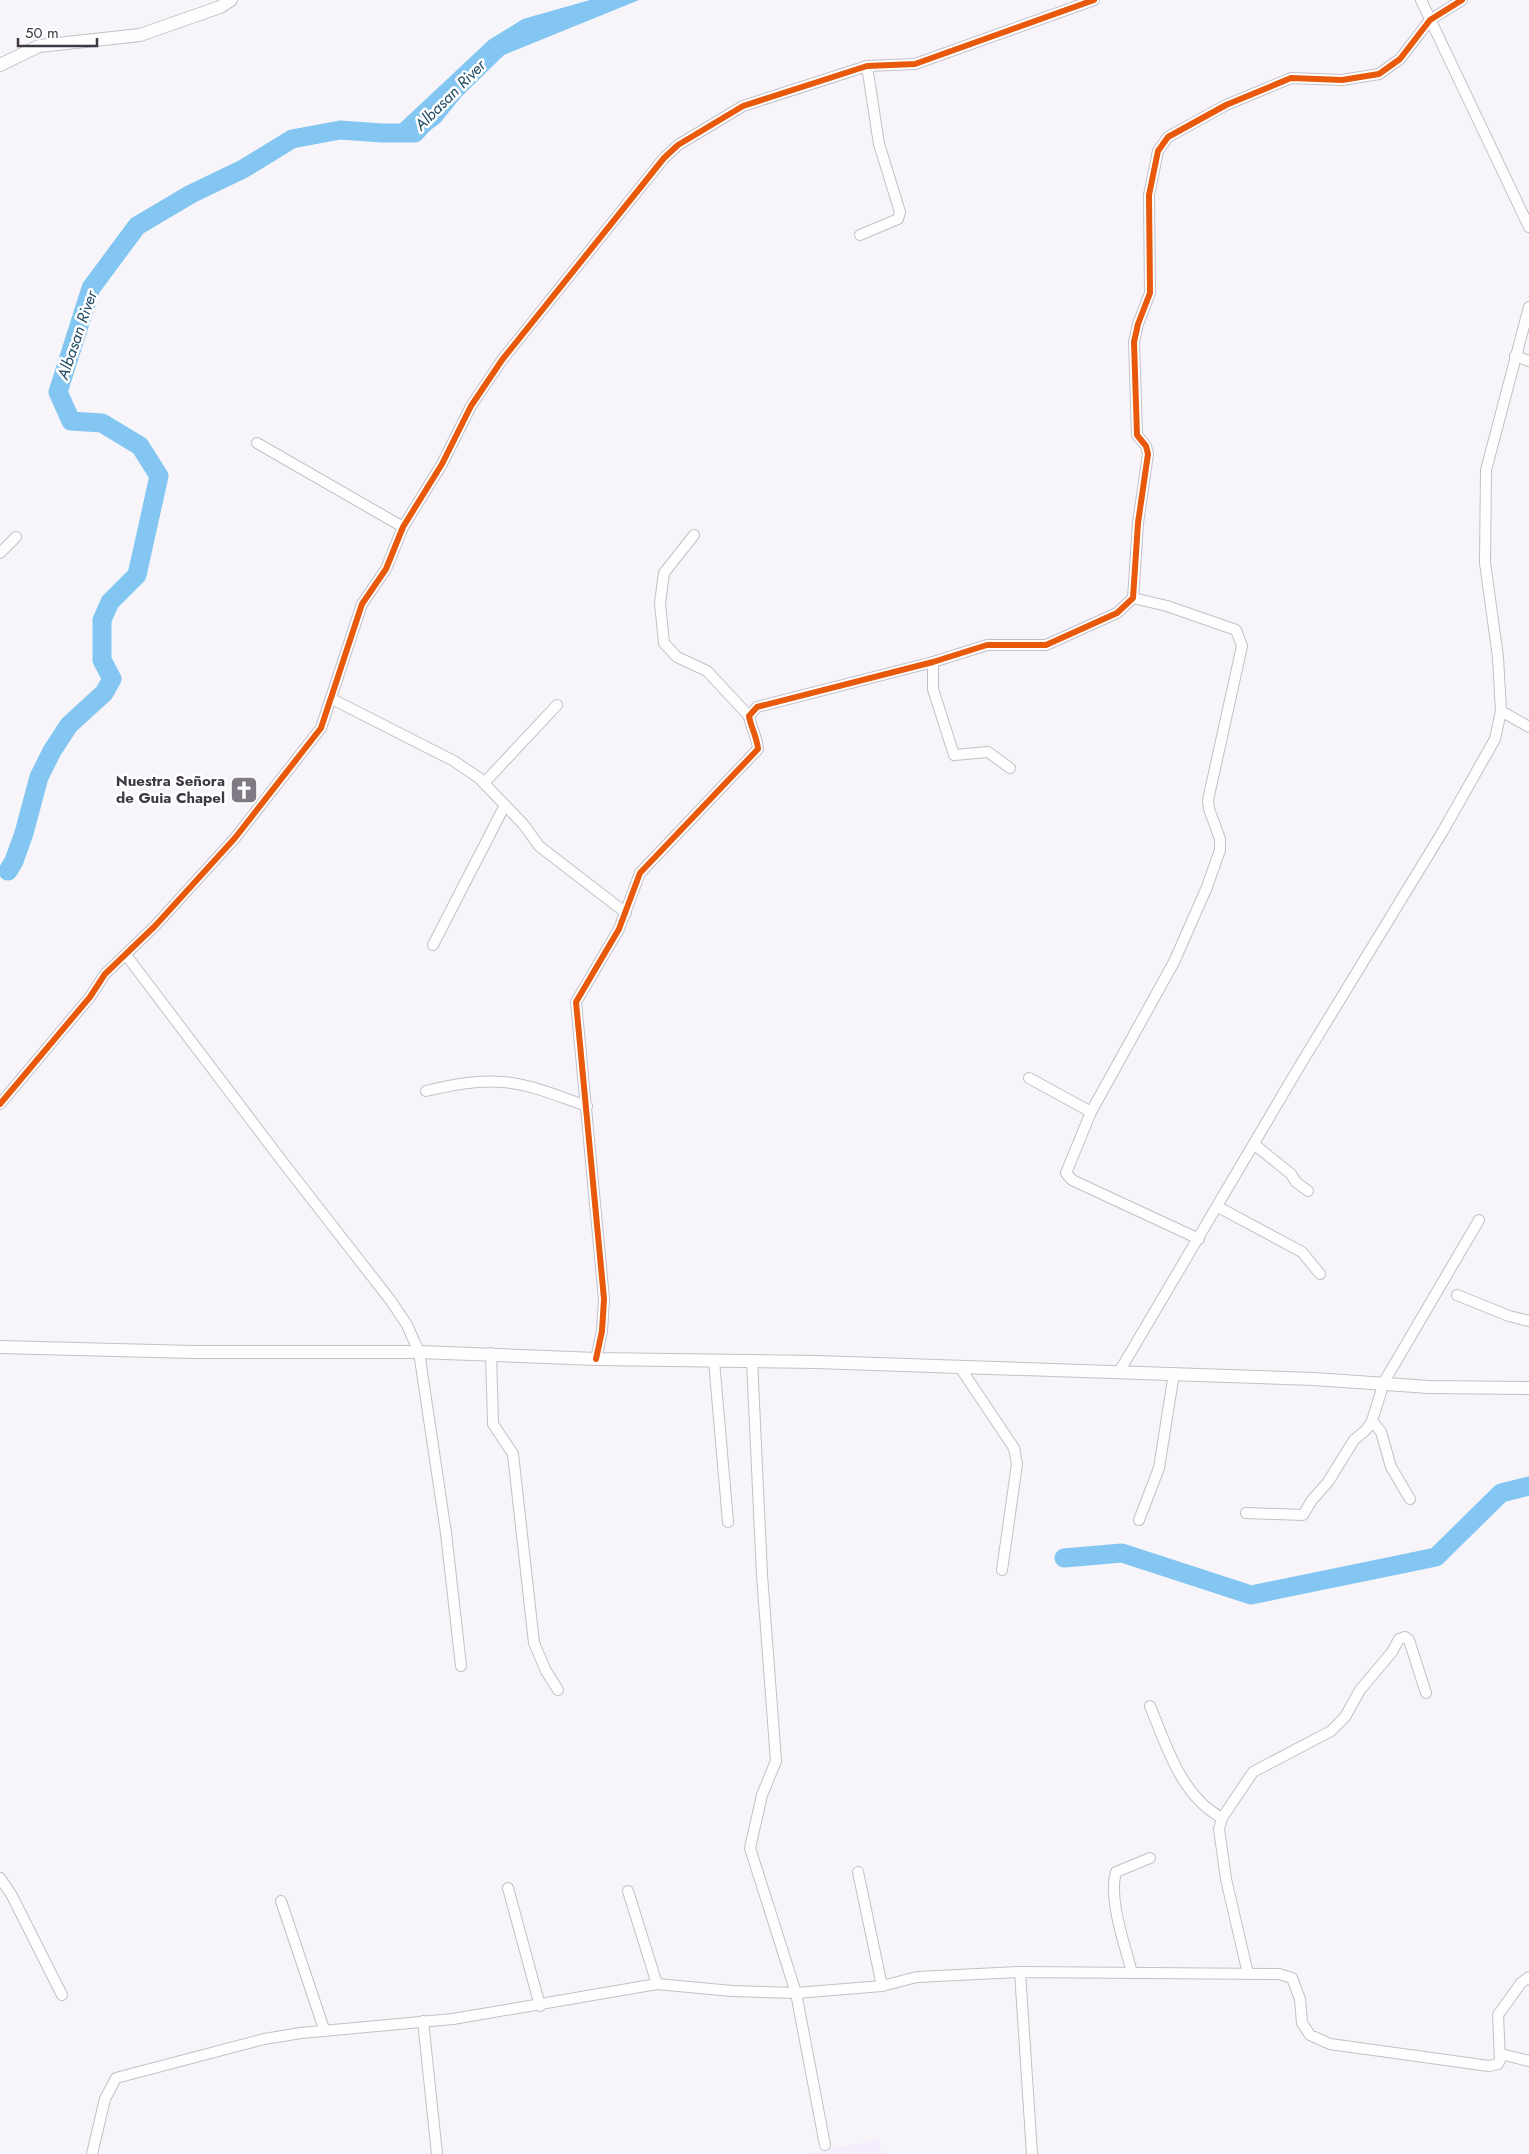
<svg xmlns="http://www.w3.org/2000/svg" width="1529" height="2154" viewBox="0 0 1529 2154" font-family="Jost,sans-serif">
<rect width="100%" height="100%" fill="#f7f5fa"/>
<polygon fill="#f4edfb" points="879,2139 882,2154 810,2154"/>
<polygon fill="#82c6f1" points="590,0 639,0 504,55 462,96 440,123 417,140 394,129 489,40 523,19"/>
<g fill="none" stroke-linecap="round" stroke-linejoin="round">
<g stroke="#82c6f1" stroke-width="19">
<polyline points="8,871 14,861 24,833 39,777 52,751 69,725 104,693 112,679 102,660 102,620 110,602 137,575 159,476 140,446 102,423 71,421 58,392 91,288 137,226 191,194 243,169 292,139 340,130 382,133 415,133 424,123"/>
<polyline points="1064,1558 1122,1553 1251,1595 1436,1557 1501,1493 1529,1486"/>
</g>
<g stroke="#c3c0c7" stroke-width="12">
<g id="minor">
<polyline points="1421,0 1529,227"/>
<polyline points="860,235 898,219 900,212 879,144 867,66"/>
<polyline points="1515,356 1529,361"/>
<polyline points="257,443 403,527"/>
<polyline points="694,535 664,573 660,603 664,643 677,657 707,671 749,716"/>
<polyline points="0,553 16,537"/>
<polyline points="1133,598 1167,606 1236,630 1242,646 1208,800 1209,809 1220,839 1220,850 1207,887 1174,962 1091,1112 1066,1173 1072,1180 1199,1239"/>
<polyline points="933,662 933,689 954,755 988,752 1010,768"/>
<polyline points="332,699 454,761 479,778 524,825 539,846 626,913"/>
<polyline points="1501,711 1529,727"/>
<polyline points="484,783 557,705"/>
<polyline points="433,945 505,805"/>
<polyline points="126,955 282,1161 391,1301 407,1325 419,1352 446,1533 461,1666"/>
<polyline points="1029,1078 1091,1112"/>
<path d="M426,1091C451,1085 476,1080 502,1082C531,1084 560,1097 587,1106"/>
<polyline points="0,1104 90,997 105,974 155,926 235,838 321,728 362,604 386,569 403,527 442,464 471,406 502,360 664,158 678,145 743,106 867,66 915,64 1094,0"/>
<polyline points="1255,1145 1291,1174 1296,1182 1308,1191"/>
<polyline points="1218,1207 1302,1252 1320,1274"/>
<polyline points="1457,1295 1509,1316 1529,1321"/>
<polyline points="491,1353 493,1424 513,1454 534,1643 546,1671 558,1690"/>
<path d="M596,1359L602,1331L604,1299L576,1002L619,929L640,873L758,749C757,737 751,728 749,716L757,707L933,662L987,645H1046L1117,613L1133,598L1138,523L1148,454L1146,446L1137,435L1134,342L1138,324L1150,293L1149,195L1158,151L1168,137L1226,105L1291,78L1342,80L1379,74L1400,59L1430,20L1462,0"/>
<polyline points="752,1360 762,1575 776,1761 762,1795 750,1848 796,1993 825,2145"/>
<polyline points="714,1361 728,1522"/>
<polyline points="959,1366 1014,1448 1017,1464 1002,1570"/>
<polyline points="1119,1372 1299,1067 1443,831 1495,739 1501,711 1498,657 1485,563 1486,470 1529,307"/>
<polyline points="1410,1499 1391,1467 1381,1432 1372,1421 1384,1382 1479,1220"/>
<polyline points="1246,1513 1303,1515 1312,1500 1328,1482 1354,1440 1366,1430 1372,1421"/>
<polyline points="1139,1520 1159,1468 1174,1373"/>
<path d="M1150,1706C1167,1747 1181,1796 1222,1818"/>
<polyline points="858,1872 882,1986"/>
<polyline points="0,1878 11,1894 62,1995"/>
<polyline points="508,1888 540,2006"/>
<polyline points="628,1891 657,1984"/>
<polyline points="281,1901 324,2029"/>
<polyline points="1020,1972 1032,2154"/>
<path d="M1132,1973C1125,1945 1108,1899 1116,1872L1150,1858"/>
<polyline points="1248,1974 1226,1879 1219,1829 1222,1818 1253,1772 1331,1731 1345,1717 1360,1690 1392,1652 1399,1639 1405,1637 1409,1640 1426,1693"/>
<polyline points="423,2021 437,2154"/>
<polyline points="1501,2054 1529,2061"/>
<polyline points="92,2154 105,2099 116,2078 264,2039 301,2033 453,2019 657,1984 732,1991 796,1993 882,1986 917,1977 1020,1972 1279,1974 1292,1978 1300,1999 1302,2023 1310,2035 1330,2044 1489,2066 1498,2064 1500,2060 1498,2015 1521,1983 1529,1977"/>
</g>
</g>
<g stroke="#c3c0c7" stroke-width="14">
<g id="tertiary">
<polyline points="0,65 39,46 140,35 220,7 231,0"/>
<polyline points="0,1347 193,1352 419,1352 596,1359 817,1362 1314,1379 1429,1387 1529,1388"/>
</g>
</g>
<use href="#minor" stroke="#fefefe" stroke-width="10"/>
<use href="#tertiary" stroke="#fefefe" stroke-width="12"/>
<g stroke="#fff" stroke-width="9">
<g id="cycleway">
<polyline points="0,1104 90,997 105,974 155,926 235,838 321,728 362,604 386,569 403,527 442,464 471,406 502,360 664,158 678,145 743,106 867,66 915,64 1094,0"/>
<path d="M596,1359L602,1331L604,1299L576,1002L619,929L640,873L758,749C757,737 751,728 749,716L757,707L933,662L987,645H1046L1117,613L1133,598L1138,523L1148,454L1146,446L1137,435L1134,342L1138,324L1150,293L1149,195L1158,151L1168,137L1226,105L1291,78L1342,80L1379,74L1400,59L1430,20L1462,0"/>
</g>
</g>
<use href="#cycleway" stroke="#e8590c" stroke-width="6"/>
</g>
<defs>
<g id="church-square" transform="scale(1.4375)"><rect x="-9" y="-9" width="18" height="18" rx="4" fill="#7f7a83" stroke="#fff"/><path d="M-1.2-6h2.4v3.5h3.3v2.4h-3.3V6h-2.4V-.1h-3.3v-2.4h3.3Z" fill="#fff"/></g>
</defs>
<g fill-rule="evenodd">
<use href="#church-square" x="244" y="790"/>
</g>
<g text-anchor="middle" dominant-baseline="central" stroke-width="5" stroke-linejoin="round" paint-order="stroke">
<g font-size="15" font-weight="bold" fill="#3e3843" stroke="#fff" text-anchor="end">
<text x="225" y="781">Nuestra Señora<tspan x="225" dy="17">de Guia Chapel</tspan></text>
</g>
<g font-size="16" font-style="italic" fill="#234c65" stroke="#fff">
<text transform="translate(450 95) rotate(-45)">Albasan River</text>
<text transform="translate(77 335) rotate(-71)">Albasan River</text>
</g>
</g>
<path d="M18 38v8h79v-8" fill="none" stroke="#3e3843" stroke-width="2.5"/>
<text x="25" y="38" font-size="15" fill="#3e3843" stroke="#ffffff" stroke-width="4" paint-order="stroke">50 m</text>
</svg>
